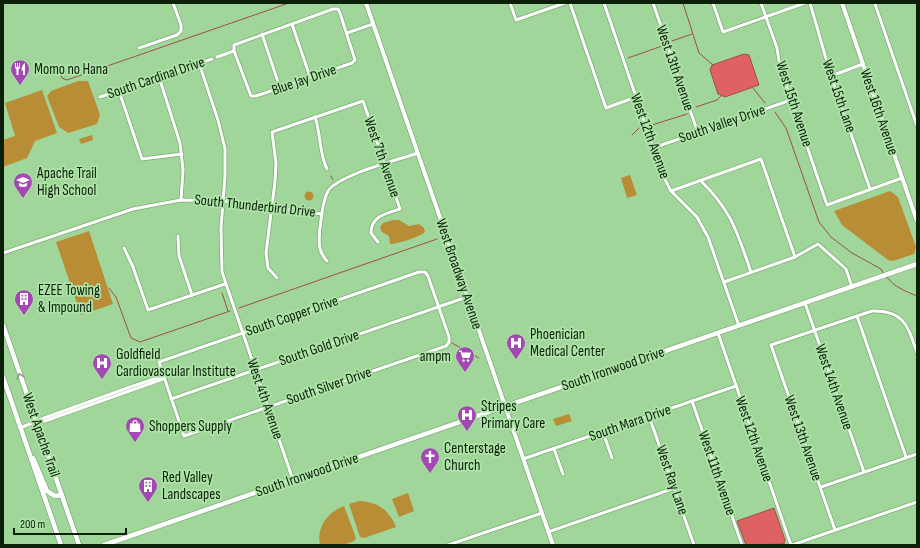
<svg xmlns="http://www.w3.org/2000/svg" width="920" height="548" viewBox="0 0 920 548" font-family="'Sofia Sans Condensed',sans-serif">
<rect width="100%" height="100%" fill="#a1d69b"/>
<g fill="#b88d35">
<polygon points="78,81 88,81 100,115 97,124 68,133 59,127 47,96 51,91"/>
<polygon points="42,90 57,133 35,141 27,158 3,167 3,140 15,136 5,103"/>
<polygon points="92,135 93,140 81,144 79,139"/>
<polygon points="630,175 637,195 627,198 621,178"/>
<polygon points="890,191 898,197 916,247 914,254 893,261 888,260 842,225 834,211"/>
<circle cx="309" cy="196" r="4.5"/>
<path d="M393,220H399L409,226L419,224L424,228L425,232C420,237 397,244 390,244L389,236L382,232L380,227L383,223Z"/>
<polygon points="89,231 113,304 81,315 56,242"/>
<polygon points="569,414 572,421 556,426 553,419"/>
<polygon points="408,493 414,511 399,517 392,499"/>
<path d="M359,501C378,502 389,510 396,527L364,538L360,537L349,504Z"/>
<path d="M344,506L356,538L354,541L343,545H320C316,527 328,512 344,506Z"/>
</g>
<g fill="#df6263" stroke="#9f4e48">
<polygon points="744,54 749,55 759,85 725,97 718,94 710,70 712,65"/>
<polygon points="774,508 785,540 784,544 746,545 737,521"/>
</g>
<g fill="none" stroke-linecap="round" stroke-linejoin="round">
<g stroke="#9f4e48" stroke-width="1">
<polyline points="683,3 699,53 713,65"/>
<polyline points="672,41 692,34"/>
<polyline points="628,58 662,46"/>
<polyline points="58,66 62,78 67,80 289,3"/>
<polyline points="753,88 765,103"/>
<polyline points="696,107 717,100 722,95"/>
<polyline points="775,112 786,128 819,222 831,237 852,253 881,269 884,274"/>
<polyline points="652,125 687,114"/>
<polyline points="632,135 639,128"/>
<polyline points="331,176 333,180"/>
<path d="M886,276C894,287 905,291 917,296"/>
<polyline points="109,288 116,297 131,338 140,342 230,311"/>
<polyline points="222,293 228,311"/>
<polyline points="239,308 437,239"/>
<polyline points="452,343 479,358"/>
</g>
<g stroke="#7aac74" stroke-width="4.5">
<g id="street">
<polyline points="510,3 516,20 565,3"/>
<polyline points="570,3 606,108 636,97"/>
<polyline points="604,3 663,176 671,191 697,217 708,237 739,326"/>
<polyline points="653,3 698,133"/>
<polyline points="713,3 723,32 805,3"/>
<polyline points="761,3 777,48 780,67 827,205 902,178"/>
<polyline points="810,3 831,76 870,189"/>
<polyline points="877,3 875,4 917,126"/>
<polygon points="333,9 338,9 340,13 355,60 352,63 256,96 251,96 234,51 234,45"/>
<polyline points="292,24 310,77"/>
<polyline points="347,33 373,24"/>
<polyline points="262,34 280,88"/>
<polyline points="139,48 177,35 181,31 181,25 173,3"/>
<polyline points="217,57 234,51"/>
<polyline points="199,63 218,120 225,149 225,176 221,228 222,272 293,480"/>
<polyline points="831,76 863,64"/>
<polyline points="159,77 180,143 183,170 181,200"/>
<polyline points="119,91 142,159 182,154"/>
<polyline points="100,97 212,59"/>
<path d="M315,117C321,134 319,154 327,169"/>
<polyline points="653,148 791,100"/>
<path d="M700,180C732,211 737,232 751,272"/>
<polyline points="671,191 761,159 795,257"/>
<polyline points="178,236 179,256 192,295"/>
<polyline points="124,248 133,267 148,310 225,284"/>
<polyline points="3,253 133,209 181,200 223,201 322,214"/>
<path d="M327,261C317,250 319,241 320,227C322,215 322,202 328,191C338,175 398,160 418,153"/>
<polygon points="419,272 425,272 428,276 449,337 449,342 446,346 184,436 159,362"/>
<path d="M277,278L268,268L266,253L275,182L276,163L272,132L363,101L400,209C387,213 371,216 371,233L378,242"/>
<polyline points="724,282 795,257 818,244 846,269 852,287"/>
<polyline points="805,303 864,472"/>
<polyline points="857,316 906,457"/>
<polyline points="718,333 791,545"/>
<polyline points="171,399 467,297"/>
<polyline points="692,401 742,545"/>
<polyline points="649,416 694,545"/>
<polyline points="38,422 45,421 163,379"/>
<polyline points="20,428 44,418 133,386 157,378 164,378"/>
<polyline points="603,432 612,458"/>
<polyline points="554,449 563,474"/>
<polyline points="523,459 736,386"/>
<polyline points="821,487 917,454"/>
<path d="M835,530L771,345L872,311C905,310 908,327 917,353"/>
<polyline points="548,532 675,488"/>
<polyline points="448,545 542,513"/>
<polyline points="792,545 917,502"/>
</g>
</g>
<g stroke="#7aac74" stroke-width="5.5">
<g id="secondary">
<polyline points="366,3 553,545"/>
<polyline points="842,3 917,221"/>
</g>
</g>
<g stroke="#7aac74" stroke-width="6">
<g id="primary">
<polyline points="3,325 79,545"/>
<polyline points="3,377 61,545"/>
<polyline points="33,458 47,491 55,496 62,495"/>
<polyline points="104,545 917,264"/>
</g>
</g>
<use href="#street" stroke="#fff" stroke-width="3"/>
<use href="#secondary" stroke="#fff" stroke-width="4"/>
<use href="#primary" stroke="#fff" stroke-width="4.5"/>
</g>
<defs><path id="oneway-chevron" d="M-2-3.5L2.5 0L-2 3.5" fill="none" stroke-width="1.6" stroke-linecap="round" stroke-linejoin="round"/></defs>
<use stroke="#919a90" href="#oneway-chevron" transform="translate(20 376) rotate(-109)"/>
<defs>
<g id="restaurant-pin" transform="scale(1)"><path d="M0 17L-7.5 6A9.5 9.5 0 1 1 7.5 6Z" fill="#a448b3" stroke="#aee3a8"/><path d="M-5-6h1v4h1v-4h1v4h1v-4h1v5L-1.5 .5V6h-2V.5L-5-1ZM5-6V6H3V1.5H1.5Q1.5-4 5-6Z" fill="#fff"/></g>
<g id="school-pin" transform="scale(1)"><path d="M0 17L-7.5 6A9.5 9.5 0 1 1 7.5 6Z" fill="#a448b3" stroke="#aee3a8"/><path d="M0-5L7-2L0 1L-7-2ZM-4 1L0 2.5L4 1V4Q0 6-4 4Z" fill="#fff"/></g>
<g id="building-pin" transform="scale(1)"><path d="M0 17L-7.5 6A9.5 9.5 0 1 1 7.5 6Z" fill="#a448b3" stroke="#aee3a8"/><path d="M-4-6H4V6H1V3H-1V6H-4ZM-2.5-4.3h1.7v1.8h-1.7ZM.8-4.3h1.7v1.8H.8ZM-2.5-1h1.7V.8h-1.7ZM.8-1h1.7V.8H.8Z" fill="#fff"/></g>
<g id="hospital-pin" transform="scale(1)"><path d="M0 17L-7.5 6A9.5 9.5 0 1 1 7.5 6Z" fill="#a448b3" stroke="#aee3a8"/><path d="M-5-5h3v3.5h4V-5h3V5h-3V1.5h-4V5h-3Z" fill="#fff"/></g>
<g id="supermarket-pin" transform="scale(1)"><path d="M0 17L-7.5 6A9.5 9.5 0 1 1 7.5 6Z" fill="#a448b3" stroke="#aee3a8"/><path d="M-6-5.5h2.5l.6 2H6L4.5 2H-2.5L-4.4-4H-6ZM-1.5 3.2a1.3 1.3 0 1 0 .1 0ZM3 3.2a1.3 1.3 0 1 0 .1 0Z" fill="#fff"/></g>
<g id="shop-pin" transform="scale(1)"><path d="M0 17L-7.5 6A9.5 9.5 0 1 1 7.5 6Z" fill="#a448b3" stroke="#aee3a8"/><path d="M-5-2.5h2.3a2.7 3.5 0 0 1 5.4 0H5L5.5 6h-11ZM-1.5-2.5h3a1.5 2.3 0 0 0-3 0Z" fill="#fff"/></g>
<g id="church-pin" transform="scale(1)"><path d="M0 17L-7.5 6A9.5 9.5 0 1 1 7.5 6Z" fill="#a448b3" stroke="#aee3a8"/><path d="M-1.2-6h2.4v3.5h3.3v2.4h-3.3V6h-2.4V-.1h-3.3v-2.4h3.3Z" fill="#fff"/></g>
</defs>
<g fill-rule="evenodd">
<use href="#restaurant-pin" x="20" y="69"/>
<use href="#school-pin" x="23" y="182"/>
<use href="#building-pin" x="24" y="299"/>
<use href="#hospital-pin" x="516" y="343"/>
<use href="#supermarket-pin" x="465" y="356"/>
<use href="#hospital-pin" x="102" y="363"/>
<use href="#hospital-pin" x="467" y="415"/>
<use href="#shop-pin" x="135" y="426"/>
<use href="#church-pin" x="430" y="457"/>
<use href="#building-pin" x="148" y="486"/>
</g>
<g text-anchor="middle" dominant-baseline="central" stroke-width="3.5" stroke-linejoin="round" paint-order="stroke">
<g font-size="15" fill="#0b1f09" stroke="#aee3a8">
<text transform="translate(675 68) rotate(71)">West 13th Avenue</text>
<text transform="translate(156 78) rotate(-19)">South Cardinal Drive</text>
<text transform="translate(304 80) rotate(-19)">Blue Jay Drive</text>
<text transform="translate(839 96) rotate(71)">West 15th Lane</text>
<text transform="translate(794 104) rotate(72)">West 15th Avenue</text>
<text transform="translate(879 112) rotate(71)">West 16th Avenue</text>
<text transform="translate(722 124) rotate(-19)">South Valley Drive</text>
<text transform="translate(650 136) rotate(70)">West 12th Avenue</text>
<text transform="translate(382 157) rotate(71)">West 7th Avenue</text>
<text transform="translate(255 206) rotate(6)">South Thunderbird Drive</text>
<text transform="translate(459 274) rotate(71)">West Broadway Avenue</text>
<text transform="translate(292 316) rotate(-19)">South Copper Drive</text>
<text transform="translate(319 348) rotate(-19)">South Gold Drive</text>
<text transform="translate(613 369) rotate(-19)">South Ironwood Drive</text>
<text transform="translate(329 386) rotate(-19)">South Silver Drive</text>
<text transform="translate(834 387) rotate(71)">West 14th Avenue</text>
<text transform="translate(265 399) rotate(71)">West 4th Avenue</text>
<text transform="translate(630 423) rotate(-19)">South Mara Drive</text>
<text transform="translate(41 435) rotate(71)">West Apache Trail</text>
<text transform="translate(803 438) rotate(71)">West 13th Avenue</text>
<text transform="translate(754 439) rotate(71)">West 12th Avenue</text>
<text transform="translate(717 473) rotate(71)">West 11th Avenue</text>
<text transform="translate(307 475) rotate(-19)">South Ironwood Drive</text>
<text transform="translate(672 480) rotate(71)">West Ray Lane</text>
</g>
<g font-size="15" fill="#0b1f09" stroke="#aee3a8" text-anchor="start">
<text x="34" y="69">Momo no Hana</text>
<text x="37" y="173">Apache Trail<tspan x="37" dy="17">High School</tspan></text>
<text x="38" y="290">EZEE Towing<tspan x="38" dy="17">&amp; Impound</tspan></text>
<text x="530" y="334">Phoenician<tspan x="530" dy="17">Medical Center</tspan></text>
<text x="116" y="354">Goldfield<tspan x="116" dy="17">Cardiovascular Institute</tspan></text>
<text x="451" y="356" text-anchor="end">ampm</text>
<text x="481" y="406">Stripes<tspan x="481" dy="17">Primary Care</tspan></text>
<text x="149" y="426">Shoppers Supply</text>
<text x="444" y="448">Centerstage<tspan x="444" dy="17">Church</tspan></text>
<text x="162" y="477">Red Valley<tspan x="162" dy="17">Landscapes</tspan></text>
</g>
</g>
<rect width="920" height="548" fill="none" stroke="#0b1f09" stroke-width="8"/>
<path d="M14 528v6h112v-6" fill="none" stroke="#0b1f09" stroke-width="2"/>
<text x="20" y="528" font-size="12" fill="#0b1f09" stroke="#aee3a8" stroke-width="3" paint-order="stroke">200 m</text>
</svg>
